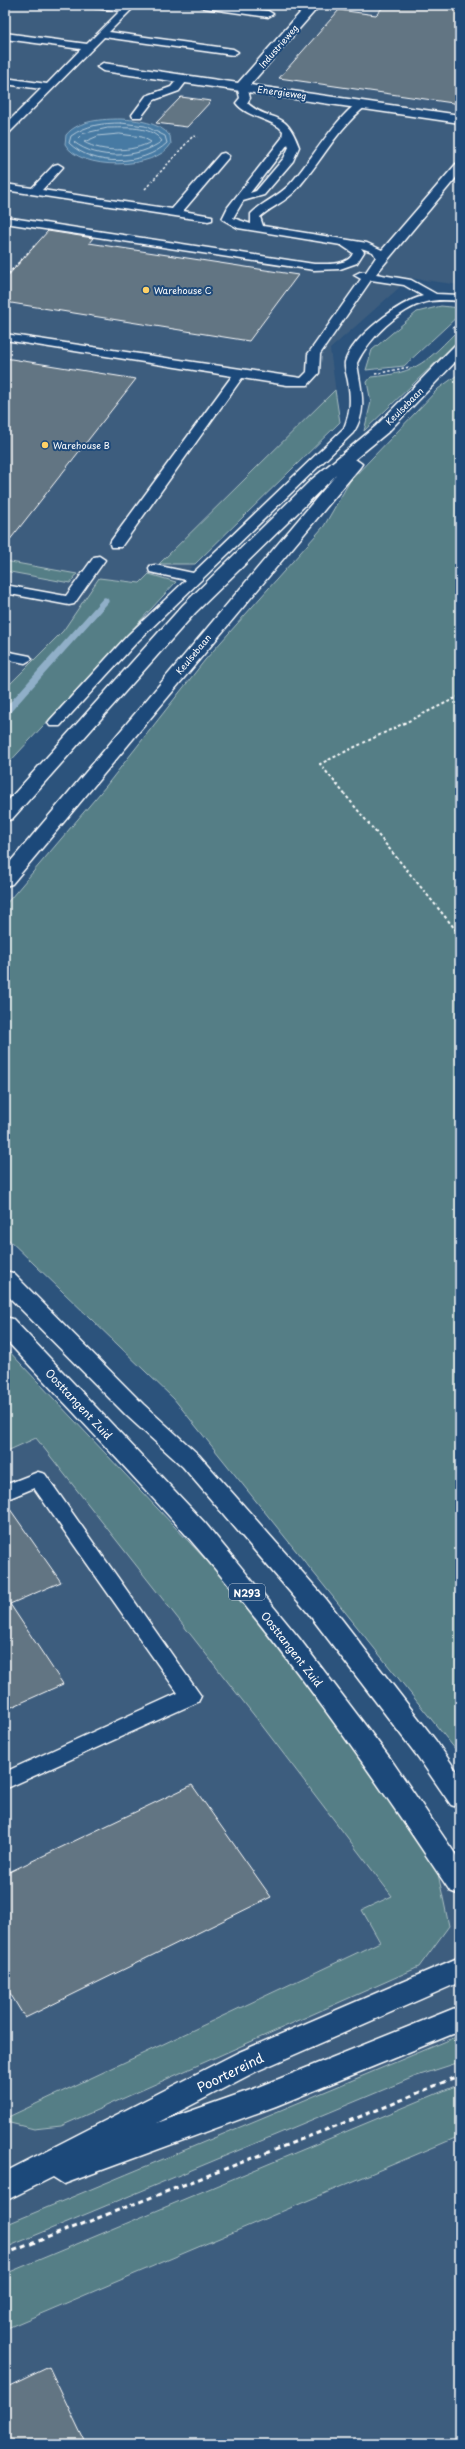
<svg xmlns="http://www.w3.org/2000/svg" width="465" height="2449" viewBox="0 0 465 2449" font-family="'Playpen Sans',sans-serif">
<rect width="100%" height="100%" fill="#2c537c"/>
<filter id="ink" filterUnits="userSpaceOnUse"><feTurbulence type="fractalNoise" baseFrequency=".025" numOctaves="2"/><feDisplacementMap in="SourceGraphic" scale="8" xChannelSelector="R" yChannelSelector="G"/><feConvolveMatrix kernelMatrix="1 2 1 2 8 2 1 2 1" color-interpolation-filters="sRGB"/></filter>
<g filter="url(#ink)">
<g fill="#3c5d7e">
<polygon points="5,5 460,5 460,285 410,278 330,349 340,422 176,582 5,767"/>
<polygon points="5,1347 448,1886 460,1903 460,2444 5,2444"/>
</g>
<g fill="#547e86" stroke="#aabec2">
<polygon points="441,306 460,308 460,314 404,366 366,370 372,350 417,312"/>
<path d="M460,328V339L364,431L371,402L367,382L371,377C419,373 427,361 460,328Z"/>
<polygon points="460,373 460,1755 174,1399 5,1236 5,905 106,786 205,660 324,526 350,481 438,389"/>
<polygon points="335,390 340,422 195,564 159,564"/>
<polygon points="5,561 77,574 70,583 5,571"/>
<polygon points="149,574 176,582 5,767 5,689 63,631 99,578 140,583"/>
<polygon points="5,1347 259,1616 437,1869 449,1926 419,1967 61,2126 34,2129 6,2122 6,2118 380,1942 362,1910 392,1896 257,1719 36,1438 5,1452"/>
<polygon points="456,2037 460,2037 460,2062 414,2077 5,2248 5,2225"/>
<polygon points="460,2084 460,2136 5,2329 5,2274"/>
</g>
<path fill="#467aa3" stroke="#90afc8" d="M121,119C137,120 159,122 170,136L171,144C156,170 79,171 65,144L66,135C78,120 103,119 121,119Z"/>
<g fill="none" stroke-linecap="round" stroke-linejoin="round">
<g stroke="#b5cada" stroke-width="1">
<path d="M121,123L145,126L165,136L167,143C143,166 93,167 69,143L71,136C86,125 103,123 121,123Z"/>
<path d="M108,128C126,128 150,125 162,141C139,159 97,160 74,142L82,134Z"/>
<path d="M120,134L142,137L151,142C132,152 103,153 84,142L98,136Z"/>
</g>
<polyline stroke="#90afc8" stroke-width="7" points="5,713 105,601"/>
</g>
<g fill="#627583" stroke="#fff">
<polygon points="385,5 460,5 460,104 279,78 339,10 376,15"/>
<polygon points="181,97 211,101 187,127 156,123"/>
<polygon points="48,231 93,238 89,243 298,275 249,341 5,302 5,279"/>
<polygon points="5,358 136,379 5,546"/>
<polygon points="5,1502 61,1582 10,1604 63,1684 5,1710"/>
<polygon points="192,1785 271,1897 25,2018 5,1985 5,1874"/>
<polygon points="49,2367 86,2444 5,2444 5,2388"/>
</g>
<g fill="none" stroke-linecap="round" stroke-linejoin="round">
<g stroke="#fff" stroke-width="3">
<g id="lane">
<polygon points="90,5 136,5 109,32 233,49 238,52 233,55 104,37 9,133 5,134 5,125 41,89 5,84 5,78 47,84 81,49 5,39 5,33 87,44 120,11 95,8"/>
<polygon points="199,5 224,5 268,11 273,14 268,17 204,8"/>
<polygon points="184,75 189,78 179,91 154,100 141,117 133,117 132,115 146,96 171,87 180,76"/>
<path d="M242,83L247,86L250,98L247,103C271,124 285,107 299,147L293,161L264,195L243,201L233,218L251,224V214C262,202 278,197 290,184C314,157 330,125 358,102H366V106C337,129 321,162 297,189C286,202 272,206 260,217L263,226L367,243L382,250L456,164L460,163V173L376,274L411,280L436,294L460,295V301C449,300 437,299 426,302C399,309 369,338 357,363C360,387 369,410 353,433L138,641L60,726H50L48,723L50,720L128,635L186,580L150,572L149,569L150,566L155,565L193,573L344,428C351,411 351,399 348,381C347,375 344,368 345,362C352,337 399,302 423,296L404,285L371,280L320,354L319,373L308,385H287L242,378L121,547H111L110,544L111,541L232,376L5,340V334L301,378L307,372L308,354L361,279L354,275L360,272H366L376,257L373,252L361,248L364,252L357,263L340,269L314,270L5,223V217L314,264C325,264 349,266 353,253L341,245L238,228L222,219L228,207L282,138L283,131L279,127C265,118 246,116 236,103L240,98L237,86ZM288,144L289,147L284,158L256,191L250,193Z"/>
<polygon points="224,153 229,156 228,158 183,211 212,216 212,220 208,221 5,190 5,184 32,188 54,165 58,164 63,167 42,190 172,209 220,154"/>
<polygon points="99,556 105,560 74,604 69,605 5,593 5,585 66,596 94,557"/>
<polygon points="5,651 30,656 32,659 25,663 5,659"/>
<polygon points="38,1472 45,1474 201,1696 198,1702 5,1789 5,1772 178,1693 34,1488 5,1500 5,1485"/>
</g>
</g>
<g stroke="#fff" stroke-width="3">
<polygon id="street" points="307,5 320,5 250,85 460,115 460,123 103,71 97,67 103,63 238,83"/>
</g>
<g stroke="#fff" stroke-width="3">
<g id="secondary">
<polygon points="460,344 460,357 388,432 355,459 362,464 360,467 12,884 5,886 5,868 336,475 195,613 12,819 5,821 5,804 183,605 311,480 376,426 455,345"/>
<polygon points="460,1957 460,1982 257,2071 157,2123 259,2087 460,2006 460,2031 276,2106 64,2184 53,2177 5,2201 5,2172 237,2053"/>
</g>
</g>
<g stroke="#fff" stroke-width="3">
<g id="primary">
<polygon points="5,1271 13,1273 143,1404 199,1455 326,1599 436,1741 460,1776 460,1808 451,1805 418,1757 308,1613 183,1467 127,1416 5,1293"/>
<path d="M5,1317L13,1319L205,1523L299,1638L390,1758L460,1861V1895L450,1891C369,1769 284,1647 187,1536C128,1469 66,1405 5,1339Z"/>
</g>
</g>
<g stroke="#fff" stroke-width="1.5" stroke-dasharray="2.5 2" stroke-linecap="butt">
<polyline points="145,189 193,136 198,137"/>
<polyline points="5,277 36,244"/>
<polyline points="453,328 460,321"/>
<polyline points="375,374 409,367"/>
</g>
<polyline stroke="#fff" stroke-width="2" stroke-dasharray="3 2.5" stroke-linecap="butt" points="460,696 320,764 460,935"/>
<polyline stroke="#fff" stroke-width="3" stroke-dasharray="5 4" stroke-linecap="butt" points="5,2254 390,2105 460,2075"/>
<use href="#lane" fill="#1f4a7a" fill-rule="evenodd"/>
<use href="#street" fill="#1f4a7a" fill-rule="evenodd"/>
<use href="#secondary" fill="#1f4a7a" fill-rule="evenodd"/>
<use href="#primary" fill="#1f4a7a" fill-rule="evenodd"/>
</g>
</g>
<g fill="#ffd166" stroke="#1f4a7a" stroke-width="1.5">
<circle cx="146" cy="290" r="4"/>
<circle cx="45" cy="445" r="4"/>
</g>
<g text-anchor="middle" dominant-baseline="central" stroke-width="4" stroke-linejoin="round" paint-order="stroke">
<g font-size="9" fill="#fff" stroke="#1f4a7a">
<text transform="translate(278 46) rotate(-49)">Industrieweg</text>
<text transform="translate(282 92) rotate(8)">Energieweg</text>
<text transform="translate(404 406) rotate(-45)">Keulsebaan</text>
<text transform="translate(193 654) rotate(-50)">Keulsebaan</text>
</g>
<g font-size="9" fill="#fff" stroke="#1f4a7a" text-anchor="start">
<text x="154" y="290">Warehouse C</text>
<text x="53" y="445">Warehouse B</text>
</g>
<rect fill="#1f4a7a" stroke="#bcc9d7" stroke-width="1" x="229" y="1584" width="36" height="16" rx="3"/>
<g font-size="10" font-weight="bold" fill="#fff">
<text x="247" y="1592">N293</text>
</g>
<g font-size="11" fill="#fff" stroke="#1f4a7a">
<text transform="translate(79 1404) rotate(47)">Oosttangent Zuid</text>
<text transform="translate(292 1649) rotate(52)">Oosttangent Zuid</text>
</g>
<g font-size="13" fill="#fff" stroke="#1f4a7a">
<text transform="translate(230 2072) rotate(-26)">Poortereind</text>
</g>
</g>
<rect width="465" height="2449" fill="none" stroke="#1f4a7a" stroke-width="20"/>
<rect x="10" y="10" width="445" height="2429" fill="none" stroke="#fff" stroke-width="1.5" filter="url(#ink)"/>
</svg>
